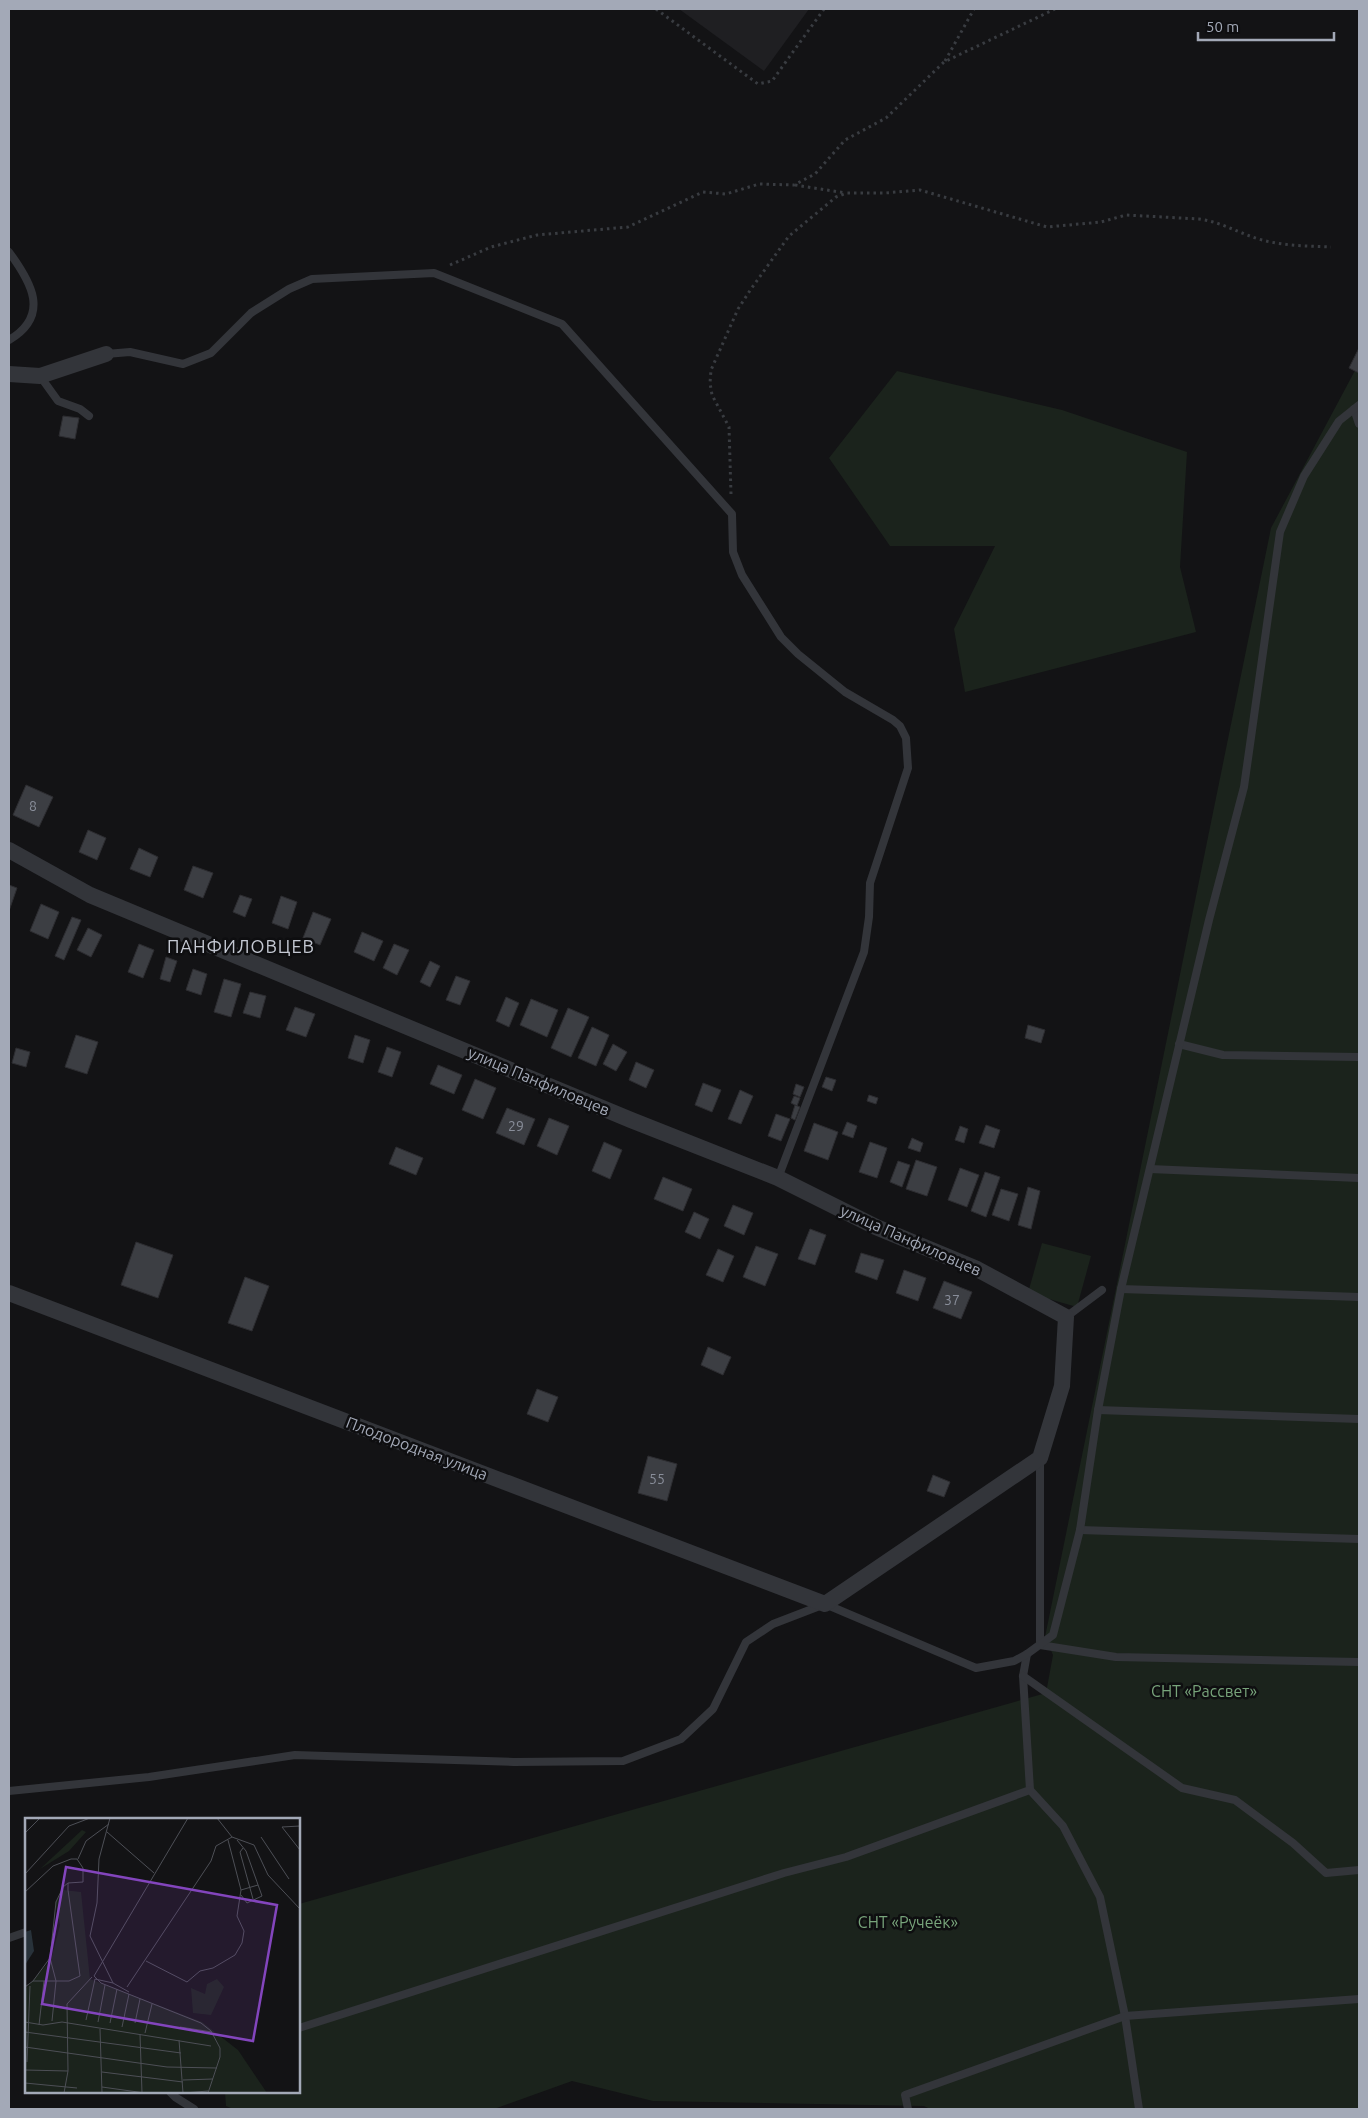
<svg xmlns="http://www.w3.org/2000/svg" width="1368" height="2118" viewBox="0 0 1368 2118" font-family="Ubuntu,sans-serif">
<rect width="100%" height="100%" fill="#131315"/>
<polygon fill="#1f1f22" points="679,9 809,9 764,71"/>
<g fill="#1b231c">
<polygon points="1359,363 1359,2109 930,2109 924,2106 653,2101 572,2081 494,2109 233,2109 226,2106 225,2092 299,2092 299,1904 1046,1693 1053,1655 1045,1637 1271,528"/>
<polygon points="897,371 1062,410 1187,452 1180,567 1196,632 965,692 954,629 995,546 890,546 829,458"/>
<polygon points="1042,1243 1091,1256 1077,1307 1028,1293"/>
</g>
<g fill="#3c3e43" stroke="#2d2d31">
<polygon points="1359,348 1359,373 1349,368"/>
<polygon points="63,416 79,418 75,439 59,436"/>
<polygon points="26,785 53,797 39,827 13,815"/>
<polygon points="88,830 106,838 97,860 79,852"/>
<polygon points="139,848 158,857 150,877 130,869"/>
<polygon points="193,866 213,873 203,898 184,890"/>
<polygon points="9,885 17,888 9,911"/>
<polygon points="240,895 252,899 245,917 233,912"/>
<polygon points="281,896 297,902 288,929 272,923"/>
<polygon points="41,904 59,912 48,939 30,931"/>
<polygon points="313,912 331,919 320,945 303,938"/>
<polygon points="72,917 81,920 64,960 55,956"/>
<polygon points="88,928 102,935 91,957 77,950"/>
<polygon points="362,932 383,941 374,961 354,952"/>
<polygon points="139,944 154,950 143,978 128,972"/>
<polygon points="394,944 409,950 397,975 383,968"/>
<polygon points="166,957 177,961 170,982 160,979"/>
<polygon points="430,961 440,966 430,987 420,982"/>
<polygon points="193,969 207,974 201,995 186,990"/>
<polygon points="456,976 470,981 460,1005 446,1000"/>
<polygon points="224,979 241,984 231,1017 214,1012"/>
<polygon points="250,992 266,996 260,1018 243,1013"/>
<polygon points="506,997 519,1003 509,1027 496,1021"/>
<polygon points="531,999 558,1010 547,1037 520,1025"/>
<polygon points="295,1007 315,1014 306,1037 286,1030"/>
<polygon points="568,1008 589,1017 571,1057 551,1048"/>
<polygon points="1028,1025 1045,1030 1041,1043 1025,1038"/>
<polygon points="592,1027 609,1035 596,1066 578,1058"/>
<polygon points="76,1035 98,1042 87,1074 65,1067"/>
<polygon points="355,1035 370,1040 363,1063 348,1058"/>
<polygon points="613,1044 627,1052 616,1071 603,1064"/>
<polygon points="387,1047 401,1052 392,1077 378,1072"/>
<polygon points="16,1048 30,1052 26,1067 12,1063"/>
<polygon points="636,1062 654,1070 646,1088 629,1080"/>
<polygon points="438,1065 462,1075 454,1094 430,1084"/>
<polygon points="826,1077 836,1080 832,1091 822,1087"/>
<polygon points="475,1079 496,1088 483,1119 462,1110"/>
<polygon points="703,1083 721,1090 712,1112 695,1105"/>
<polygon points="796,1084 804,1087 800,1097 793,1094"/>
<polygon points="740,1090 753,1096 741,1124 728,1119"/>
<polygon points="869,1095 878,1098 876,1104 867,1101"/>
<polygon points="794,1096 800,1098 797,1106 791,1103"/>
<polygon points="795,1105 800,1107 795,1120 791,1118"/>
<polygon points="507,1108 535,1119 524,1145 496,1133"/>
<polygon points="776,1114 790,1119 781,1141 768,1136"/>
<polygon points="549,1118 569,1126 557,1155 537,1146"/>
<polygon points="847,1122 857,1126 853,1138 842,1134"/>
<polygon points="814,1123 838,1132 828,1160 804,1151"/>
<polygon points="986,1125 1000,1130 994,1148 979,1143"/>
<polygon points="960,1126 968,1129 964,1143 955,1140"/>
<polygon points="912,1138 923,1143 920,1152 908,1148"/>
<polygon points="604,1142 622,1150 610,1179 592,1171"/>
<polygon points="870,1142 887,1148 877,1178 859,1172"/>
<polygon points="396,1147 423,1158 416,1175 389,1164"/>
<polygon points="916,1160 937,1167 927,1196 906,1189"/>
<polygon points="898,1161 910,1165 902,1187 890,1182"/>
<polygon points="960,1168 979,1175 967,1207 948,1200"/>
<polygon points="985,1172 1000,1177 986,1217 971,1211"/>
<polygon points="663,1177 692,1189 683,1211 654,1199"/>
<polygon points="1028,1187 1040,1191 1031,1229 1018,1225"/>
<polygon points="1001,1189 1018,1194 1009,1221 992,1215"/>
<polygon points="733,1205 753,1213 744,1235 724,1226"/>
<polygon points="694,1212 709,1219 700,1239 685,1232"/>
<polygon points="810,1229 826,1235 815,1265 798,1259"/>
<polygon points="136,1242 173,1255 158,1298 121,1285"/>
<polygon points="756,1246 778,1254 765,1286 743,1277"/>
<polygon points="718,1249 734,1256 723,1282 706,1275"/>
<polygon points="861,1253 884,1260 877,1280 855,1272"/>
<polygon points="904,1270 926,1278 918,1301 896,1293"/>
<polygon points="245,1277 269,1286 252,1331 228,1323"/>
<polygon points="944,1281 972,1292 961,1319 933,1308"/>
<polygon points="708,1347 731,1357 723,1375 701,1365"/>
<polygon points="537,1389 558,1397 548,1422 527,1414"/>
<polygon points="648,1456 677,1464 667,1501 638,1493"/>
<polygon points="933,1475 950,1482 944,1497 927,1491"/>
</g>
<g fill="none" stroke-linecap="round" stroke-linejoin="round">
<g stroke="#393c41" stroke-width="3" stroke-dasharray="2.5 4" stroke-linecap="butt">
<polyline points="656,9 758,84 772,81 824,9"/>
<polyline points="945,61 974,9"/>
<polyline points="795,185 846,193"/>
<polyline points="450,265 491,247 537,235 628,227 703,192 726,194 759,184 794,185 815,174 845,140 886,118 944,62 1055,9"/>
<path d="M731,494L729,427L712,395L710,383L711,370L738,309L751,289L789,236L836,197L847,193H885L920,190L1047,227L1101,222L1126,215L1199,219C1222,222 1240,234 1262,240C1284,246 1308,246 1331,247"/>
</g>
<g stroke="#33353a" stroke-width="8">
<path d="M9,252C31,282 51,315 9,340"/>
<polyline points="106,354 130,352 183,364 211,353 251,313 289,289 312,279 434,273 562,324 732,514 733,552 742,575 781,637 798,654 845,692 893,720 900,726 906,738 908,768 870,883 869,917 864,952 778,1178"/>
<polyline points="40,376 58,401 80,409 89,416"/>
<polyline points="1354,409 1359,424"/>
<polyline points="1179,1044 1223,1055 1359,1057"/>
<polyline points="1150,1169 1359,1178"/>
<polyline points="1121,1289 1359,1297"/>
<polyline points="1066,1317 1102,1290"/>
<polyline points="1098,1410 1359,1419"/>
<polyline points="1040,1460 1040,1645 1116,1657 1359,1662"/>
<polyline points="1080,1530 1359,1539"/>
<polyline points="1027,1654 1023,1676 1030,1790"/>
<polyline points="1023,1676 1182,1788 1235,1800 1293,1843 1326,1873 1359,1870"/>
<polyline points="9,1791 149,1777 295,1755 514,1762 623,1761 681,1739 713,1709 746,1642 773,1624 825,1604 976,1668 1014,1661 1027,1654 1053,1635 1080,1530 1098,1410 1121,1289 1209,920 1244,787 1280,532 1304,476 1339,421 1359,405"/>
<polyline points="9,1938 26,1932"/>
<polyline points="299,2028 784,1873 846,1857 1030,1790 1063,1826 1100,1897 1125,2016 1139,2109"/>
<polyline points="170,2092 175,2097 194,2109"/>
<polyline points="908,2109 905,2095 1125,2016 1359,1999"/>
</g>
<g stroke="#33353a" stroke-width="16">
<polyline points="9,374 40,376 106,354"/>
<polyline points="9,850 90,895 631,1120 778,1178 876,1227 977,1269 1066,1317 1062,1386 1040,1458 825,1604 9,1293"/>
</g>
</g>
<g text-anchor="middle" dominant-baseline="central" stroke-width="5" stroke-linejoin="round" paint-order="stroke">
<g font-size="14" fill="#898e9a">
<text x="33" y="806">8</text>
<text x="516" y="1126">29</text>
<text x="952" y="1300">37</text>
<text x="657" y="1479">55</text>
</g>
<g font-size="16" fill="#a3a9b7" stroke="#0e0e10">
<text transform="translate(539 1081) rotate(23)">улица Панфиловцев</text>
<text transform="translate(911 1240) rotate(24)">улица Панфиловцев</text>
<text transform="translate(417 1448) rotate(21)">Плодородная улица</text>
</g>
<g font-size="16" fill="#78a47b" stroke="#0e0e10">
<text x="1204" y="1691">СНТ «Рассвет»</text>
<text x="908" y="1922">СНТ «Ручеёк»</text>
</g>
<g font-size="18" letter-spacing="1" fill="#c4c8d2" stroke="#0e0e10">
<text x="241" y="946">ПАНФИЛОВЦЕВ</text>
</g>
</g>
<g transform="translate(25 1818)">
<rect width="275" height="275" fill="#131315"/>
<path d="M57,12L61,14L44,33L15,51ZM38,72L56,74L65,161L177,204L213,232L242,275H0V171L26,142L35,107L30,84ZM192,161L199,169L186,197L168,195L166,170L180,176L182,166Z" fill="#1b231c"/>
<path d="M6,112L9,133L0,147V114Z" fill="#28323a"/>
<path fill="none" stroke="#4d4f56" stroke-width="1" d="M85,0L74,41L72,85L65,118L88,165L104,174M163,0L69,158L76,165L176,205L186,213L195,230V239L183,275M192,0L207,19L229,27L243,57L275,91M275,8L257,9L275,32M82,14L129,55M0,15L15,0M236,19L264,61M212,22L221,33L237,78L222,85L216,77M218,30L215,34L228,81M53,41L61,23L84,6M0,56L44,8L65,0M216,72L233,67M0,74L28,48L46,41H52L58,50V64L43,65V72L55,158L44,163H8L0,169M25,140L31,163L27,203M121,143L162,164L175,153L188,150L210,137L217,125L219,113L212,98L216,72L203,22M8,163L25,140L31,84L38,69L43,65M102,169L186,43L191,28L207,19M61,202L70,161L88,165M0,204L18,207L37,204L186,228M73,204L80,167M85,205L92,171M110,205L115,181M14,207L19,163M97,209L104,176M155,209L187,214M75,211L77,275M0,214L156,235M120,215L127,186M115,216L117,275M154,222L158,275M0,229L142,249L192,250M2,244L5,168M0,252L43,253M77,254L158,264M158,262L188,261M0,265L52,270M77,269L120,275M39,275L43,253L42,186L67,159M159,275L183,273"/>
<path fill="#8345bd" fill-opacity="0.15" stroke="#8345bd" stroke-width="2.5" d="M41,49L252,87L228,223L17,186Z"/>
<rect width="275" height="275" fill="none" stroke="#a3a9b7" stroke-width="2.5"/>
</g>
<rect width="1368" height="2118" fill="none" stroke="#a3a9b7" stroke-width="20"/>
<path d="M1198 32v8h136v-8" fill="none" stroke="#a3a9b7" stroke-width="2.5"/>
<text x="1206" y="32" font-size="15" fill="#a3a9b7" stroke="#0e0e10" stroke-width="4" paint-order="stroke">50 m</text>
</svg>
